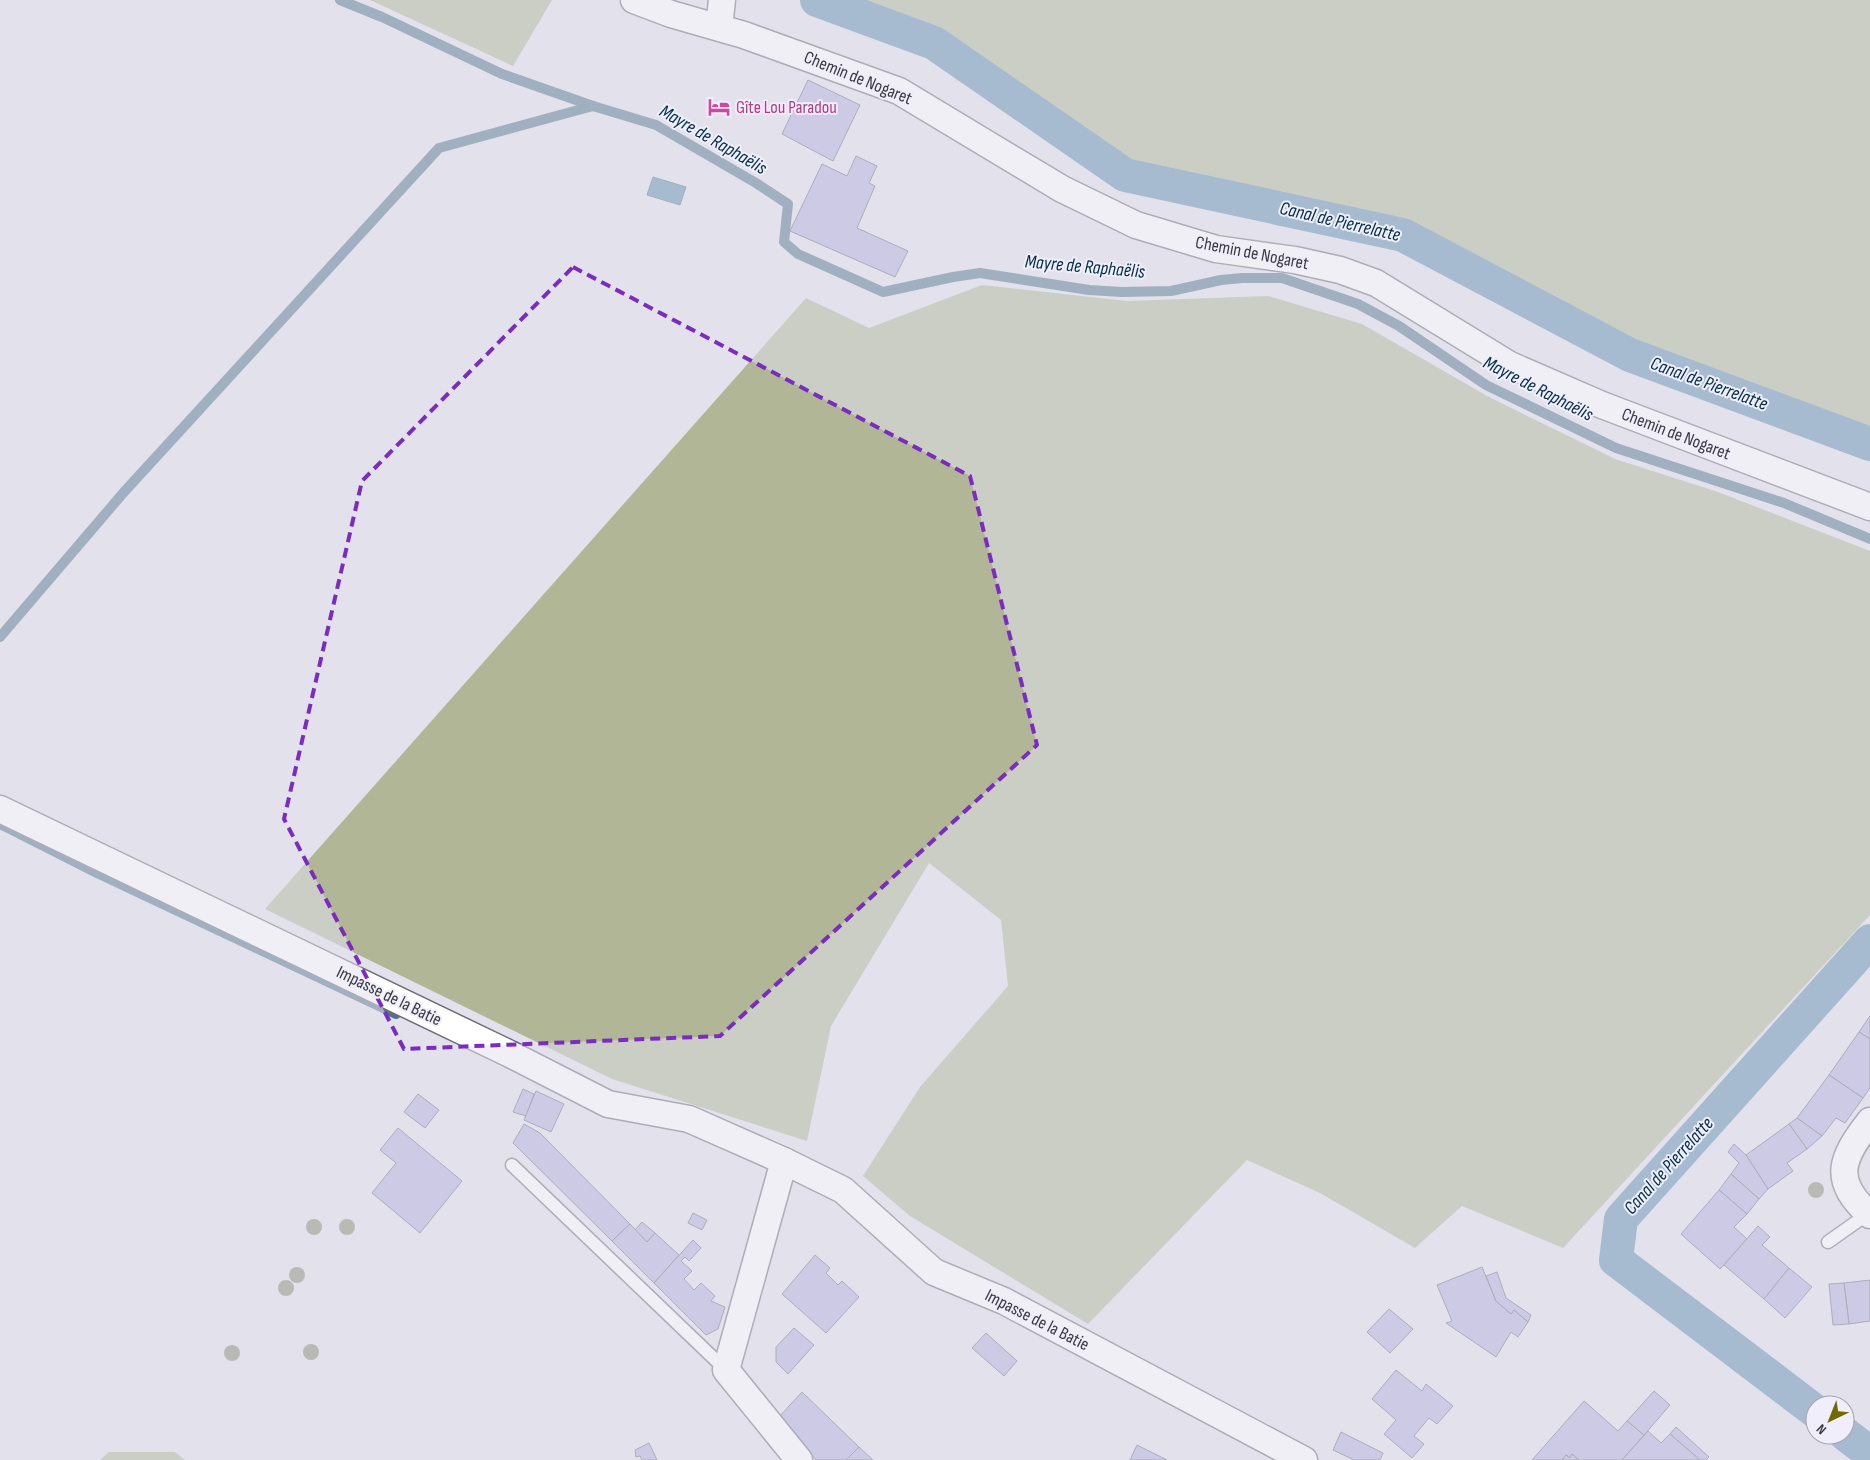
<svg xmlns="http://www.w3.org/2000/svg" width="1870" height="1460" viewBox="0 0 1870 1460" font-family="'Sofia Sans Condensed',sans-serif">
<rect width="100%" height="100%" fill="#e2e1ec"/>
<g fill="#b0b696">
<polygon points="370,0 552,0 513,66"/>
<polygon points="854,0 1870,0 1870,432 1628,345 1402,223 1136,165 940,28"/>
<polygon points="982,285 1127,301 1268,296 1362,324 1489,397 1615,459 1718,492 1870,551 1870,915 1563,1248 1462,1206 1415,1248 1320,1193 1247,1160 1088,1324 910,1216 863,1176 920,1087 1008,986 1001,920 929,863 831,1026 807,1141 612,1079 265,909 806,298 869,328"/>
<polygon points="109,1452 175,1452 185,1460 100,1460"/>
</g>
<polygon fill="#5d8dab" stroke="#52748a" points="653,177 686,187 680,205 647,195"/>
<g fill="none" stroke-linecap="round" stroke-linejoin="round">
<g stroke="#52748a" stroke-width="10">
<polyline points="340,0 382,17 502,74 593,106 656,125 756,183 788,204 784,242 798,254 883,292 953,277 980,273 1089,290 1122,292 1171,291 1221,280 1242,278 1282,278 1358,304 1399,326 1486,385 1616,448 1784,503 1870,539"/>
<polyline points="0,637 124,492 439,148 593,106"/>
<polyline points="0,824 97,873 396,1014"/>
</g>
<g stroke="#5d8dab" stroke-width="34">
<polyline points="817,0 934,43 1125,175 1403,235 1630,355 1870,444"/>
<polyline points="1815,1411 1616,1260 1621,1219 1870,941"/>
<polyline points="1845,1434 1870,1453"/>
</g>
</g>
<g fill="#b3adde" stroke="#6e6d78">
<polygon points="808,80 860,105 833,161 782,134"/>
<polygon points="856,156 877,166 869,183 875,186 857,228 908,251 895,277 790,231 822,164 847,176"/>
<polygon points="1870,1016 1870,1039 1859,1032"/>
<polygon points="1859,1032 1870,1039 1870,1088 1863,1098 1829,1075"/>
<polygon points="1829,1075 1863,1098 1845,1123 1836,1118 1822,1136 1797,1118"/>
<polygon points="523,1089 534,1094 526,1116 513,1112"/>
<polygon points="536,1091 564,1104 551,1132 524,1120"/>
<polygon points="418,1094 439,1110 425,1128 404,1112"/>
<polygon points="1797,1118 1822,1136 1807,1149 1789,1124"/>
<polygon points="524,1124 540,1133 630,1224 612,1241 513,1143"/>
<polygon points="1789,1124 1807,1149 1787,1163 1793,1171 1768,1189 1746,1155"/>
<polygon points="398,1128 462,1181 420,1233 372,1193 396,1163 380,1150"/>
<polygon points="1734,1144 1746,1155 1768,1189 1759,1199 1731,1174 1739,1163 1728,1152"/>
<polygon points="1731,1174 1759,1199 1747,1214 1719,1190"/>
<polygon points="1719,1190 1747,1214 1734,1227 1747,1239 1720,1269 1681,1234"/>
<polygon points="693,1213 707,1220 702,1230 688,1223"/>
<polygon points="642,1222 655,1233 647,1242 635,1230"/>
<polygon points="630,1224 647,1242 655,1233 679,1255 654,1283 612,1241"/>
<polygon points="1758,1226 1770,1237 1762,1245 1789,1268 1764,1299 1724,1265"/>
<polygon points="693,1240 701,1248 689,1261 685,1257 681,1261 692,1271 684,1279 694,1290 701,1283 715,1296 711,1301 725,1307 718,1329 706,1335 654,1283"/>
<polygon points="815,1255 830,1268 826,1273 838,1285 842,1281 859,1297 826,1333 782,1294"/>
<polygon points="1482,1267 1496,1301 1511,1314 1514,1310 1528,1322 1518,1337 1511,1332 1496,1357 1446,1323 1452,1321 1437,1285"/>
<polygon points="1789,1268 1812,1287 1785,1318 1764,1299"/>
<polygon points="1497,1272 1506,1298 1531,1315 1528,1322 1514,1310 1511,1314 1496,1301 1486,1276"/>
<polygon points="1870,1280 1870,1321 1849,1324 1844,1283"/>
<polygon points="1844,1283 1849,1324 1833,1325 1829,1284"/>
<polygon points="1389,1309 1413,1329 1390,1353 1367,1332"/>
<polygon points="794,1328 814,1345 788,1374 776,1362 776,1347"/>
<polygon points="986,1333 1017,1361 1004,1376 972,1348"/>
<polygon points="1396,1370 1422,1391 1426,1384 1453,1406 1437,1424 1429,1418 1414,1436 1424,1444 1412,1458 1384,1434 1396,1420 1372,1399"/>
<polygon points="1654,1391 1670,1405 1644,1435 1627,1421"/>
<polygon points="802,1392 859,1447 846,1460 816,1460 778,1418"/>
<polygon points="1584,1401 1618,1431 1627,1421 1644,1435 1622,1460 1579,1460 1572,1454 1570,1458 1566,1455 1562,1460 1532,1460"/>
<polygon points="1676,1427 1709,1457 1706,1460 1700,1460 1670,1434"/>
<polygon points="1648,1431 1661,1443 1670,1434 1700,1460 1622,1460"/>
<polygon points="1341,1432 1383,1453 1380,1460 1354,1460 1333,1450"/>
<polygon points="649,1443 657,1460 642,1460 640,1456 636,1457 635,1450"/>
<polygon points="1137,1445 1167,1460 1130,1460"/>
<polygon points="859,1447 873,1460 846,1460"/>
<polygon points="1572,1454 1579,1460 1562,1460 1566,1455 1570,1458"/>
</g>
<g fill="none" stroke-linecap="round" stroke-linejoin="round">
<g stroke="#6e6d77" stroke-width="15">
<g id="service">
<polyline points="512,1165 726,1370"/>
<polyline points="1828,1242 1869,1213"/>
</g>
</g>
<g stroke="#6e6d77" stroke-width="29">
<g id="minor">
<polyline points="634,0 671,14 744,35 899,91 1062,189 1136,225 1216,249 1295,260 1340,270 1376,283 1510,365 1602,405 1870,507"/>
<polyline points="719,27 722,0"/>
<polyline points="0,809 510,1054 608,1104 689,1119 784,1161"/>
<path d="M1870,1121C1842,1157 1830,1180 1870,1215"/>
<polyline points="799,1460 726,1370 784,1161 843,1190 934,1272 1004,1301 1304,1460"/>
</g>
</g>
<use href="#service" stroke="#fff" stroke-width="12"/>
<use href="#minor" stroke="#fff" stroke-width="26"/>
</g>
<g fill="#868a6d">
<circle cx="1816" cy="1190" r="8"/>
<circle cx="314" cy="1227" r="8"/>
<circle cx="347" cy="1227" r="8"/>
<circle cx="297" cy="1275" r="8"/>
<circle cx="286" cy="1288" r="8"/>
<circle cx="311" cy="1352" r="8"/>
<circle cx="232" cy="1353" r="8"/>
</g>
<path d="M0 0H1870V1460H0ZM573,267L970,476L1037,745L720,1036L404,1049L284,819L362,481Z" fill="#e2e1ec" fill-opacity=".55" fill-rule="evenodd"/>
<path fill="none" stroke="#7b2cbf" stroke-width="4" stroke-dasharray="10 6" stroke-linejoin="round" d="M573,267L970,476L1037,745L720,1036L404,1049L284,819L362,481Z"/>
<defs>
<g id="hotel-bare" transform="scale(1.725)"><path d="M-6-4.5h1.5V1H6V5H4.5V3h-9V5H-6ZM-4 0a1.8 1.8 0 1 1 3.6 0ZM.5 0V-2.5h3Q6-2.5 6 0Z" fill="#d1479c" stroke="#efeefa" stroke-width="2.5" paint-order="stroke"/></g>
</defs>
<g fill-rule="evenodd">
<use href="#hotel-bare" x="719" y="107"/>
</g>
<g text-anchor="middle" dominant-baseline="central" stroke-width="4" stroke-linejoin="round" paint-order="stroke">
<g font-size="18" fill="#3a3a3e" stroke="#efeefa">
<text transform="translate(858 78) rotate(22)">Chemin de Nogaret</text>
<text transform="translate(1252 253) rotate(11)">Chemin de Nogaret</text>
<text transform="translate(1676 434) rotate(21)">Chemin de Nogaret</text>
<text transform="translate(389 996) rotate(26)">Impasse de la Batie</text>
<text transform="translate(1037 1320) rotate(27)">Impasse de la Batie</text>
</g>
<g font-size="18" fill="#b23c85" stroke="#efeefa" text-anchor="start">
<text x="736" y="107">Gîte Lou Paradou</text>
</g>
<g font-size="19" font-style="italic" fill="#022d43" stroke="#efeefa">
<text transform="translate(713 140) rotate(30)">Mayre de Raphaëlis</text>
<text transform="translate(1340 222) rotate(13)">Canal de Pierrelatte</text>
<text transform="translate(1085 267) rotate(5)">Mayre de Raphaëlis</text>
<text transform="translate(1709 384) rotate(20)">Canal de Pierrelatte</text>
<text transform="translate(1538 389) rotate(27)">Mayre de Raphaëlis</text>
<text transform="translate(1669 1166) rotate(-48)">Canal de Pierrelatte</text>
</g>
</g>
<g transform="translate(1830 1420) rotate(223)"><circle r="24" fill="#efeefa" stroke="#a7a6af"/>
<path d="M0-4L9 19L0 12L-9 19Z" fill="#726900"/>
<text y="-8" font-size="14" font-weight="bold" text-anchor="middle" fill="#3a3a3e">N</text>
</g>
</svg>
